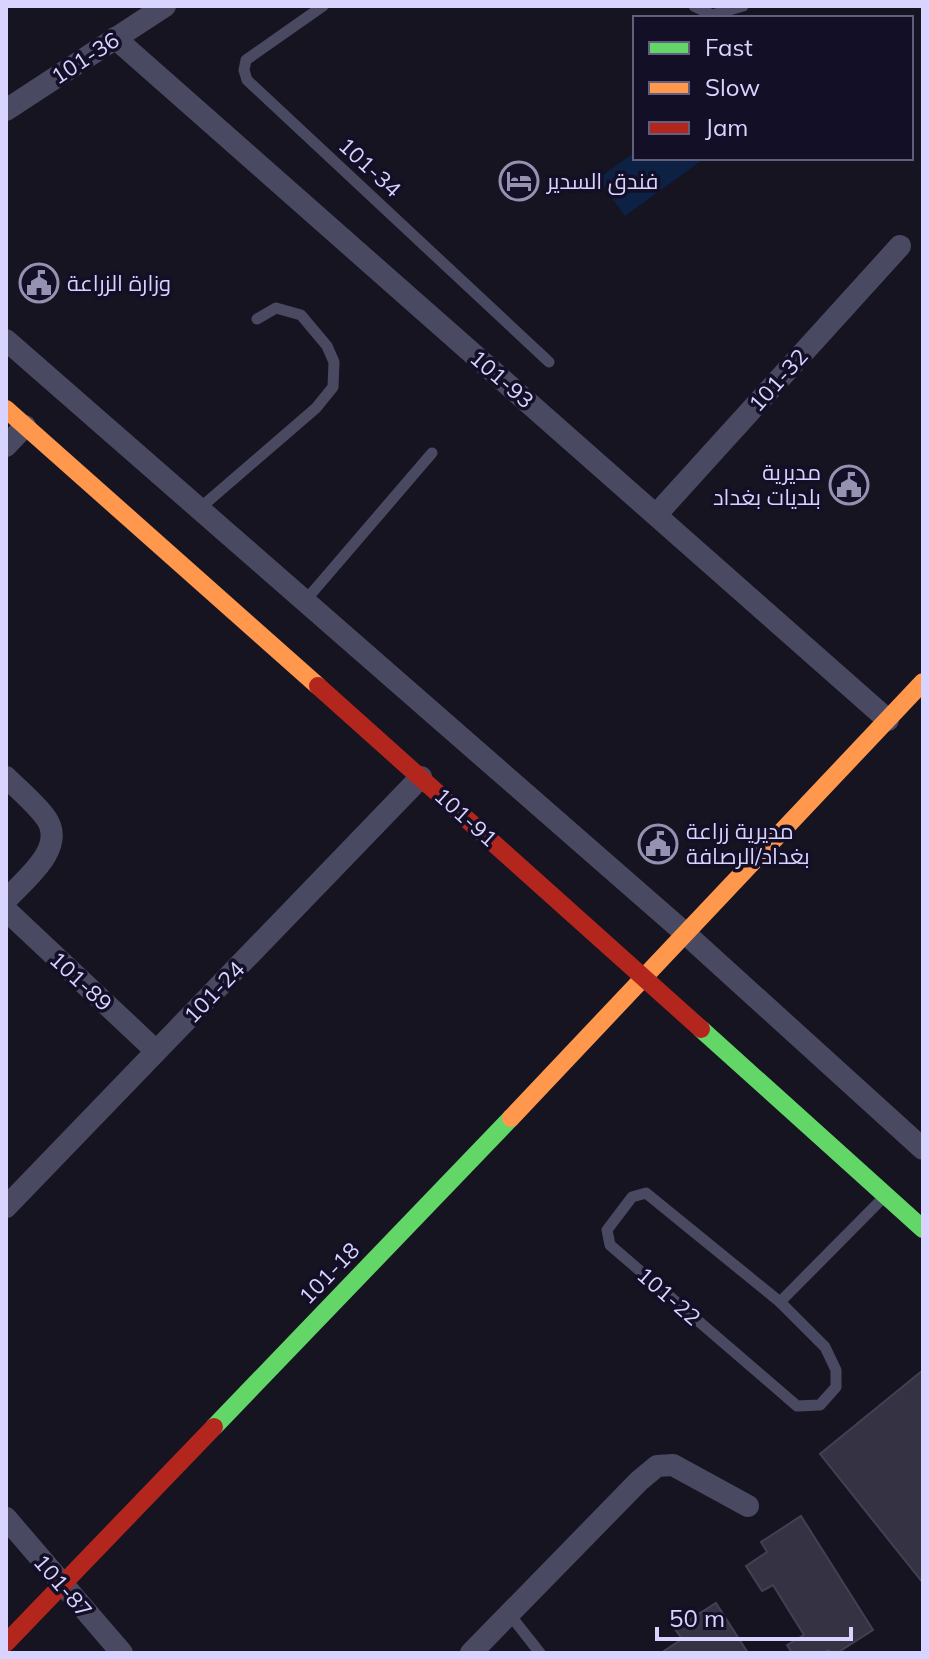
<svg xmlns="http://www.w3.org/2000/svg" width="929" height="1659" viewBox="0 0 929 1659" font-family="Mulish,Cairo,sans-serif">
<rect width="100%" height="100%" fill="#161421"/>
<polygon fill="#0d2144" points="635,152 635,158 705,158 625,216 598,179"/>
<g fill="#343243" stroke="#433f54" stroke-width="2">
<polygon points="923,1370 923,1583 820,1454"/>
<polygon points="801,1516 873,1630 837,1653 831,1653 829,1650 823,1653 792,1653 787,1645 804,1635 773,1585 762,1591 746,1566 767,1552 761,1542"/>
<polygon points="716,1603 748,1653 661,1653 682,1639 675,1629"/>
</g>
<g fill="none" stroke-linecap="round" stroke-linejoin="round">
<g stroke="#4a4962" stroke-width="11">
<polyline points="323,6 246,60 244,70 247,80 549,362"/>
<polyline points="694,6 712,15 743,6"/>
<polyline points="199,509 316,408 333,387 334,362 327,346 301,315 276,308 257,319"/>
<polyline points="305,601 432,453"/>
<polygon points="646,1193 780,1302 825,1347 836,1370 836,1387 820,1405 797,1406 610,1245 607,1230 632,1197"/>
<polyline points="780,1302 884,1197"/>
<polyline points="510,1615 540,1653"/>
</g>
<g stroke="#4a4962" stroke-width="22">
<polyline points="115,38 888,720"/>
<polyline points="6,110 165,6"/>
<polyline points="6,340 686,934 923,1149"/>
<polyline points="6,446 25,426"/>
<polyline points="656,515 900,246"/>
<path d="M6,777C19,790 35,803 46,818C67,848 25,879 6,900"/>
<polyline points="6,910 156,1051"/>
<polyline points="6,1207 421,777"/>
<polyline points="6,1518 122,1653"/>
<polyline points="471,1653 639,1481 657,1466 673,1465 748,1506"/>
</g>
<g stroke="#63d668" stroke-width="18">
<polyline points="701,1029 923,1229"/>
<polyline points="214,1427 511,1118"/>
</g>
<g stroke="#ff974d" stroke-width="18">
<polyline points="6,409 318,686"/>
<polyline points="511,1118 923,682"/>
</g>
<g stroke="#b3261e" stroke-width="18">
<polyline points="318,686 701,1029"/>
<polyline points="6,1643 214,1427"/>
</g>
</g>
<defs>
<g id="hotel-ring" transform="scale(2)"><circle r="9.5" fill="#130f26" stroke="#9591b1" stroke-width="1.5"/><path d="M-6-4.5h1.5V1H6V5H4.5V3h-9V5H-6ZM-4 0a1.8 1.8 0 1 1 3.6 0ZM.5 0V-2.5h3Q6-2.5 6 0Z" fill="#9591b1"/></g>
<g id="civic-ring" transform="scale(2)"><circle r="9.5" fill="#130f26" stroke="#9591b1" stroke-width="1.5"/><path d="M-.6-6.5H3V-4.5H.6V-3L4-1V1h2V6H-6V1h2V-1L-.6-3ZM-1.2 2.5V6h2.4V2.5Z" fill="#9591b1"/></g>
</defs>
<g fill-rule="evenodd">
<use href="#hotel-ring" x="519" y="181"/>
<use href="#civic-ring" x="39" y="283"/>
<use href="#civic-ring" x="849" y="485"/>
<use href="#civic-ring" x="658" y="844"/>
</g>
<g text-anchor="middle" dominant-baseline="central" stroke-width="7" stroke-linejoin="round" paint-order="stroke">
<g font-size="22" fill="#d9d4ff" stroke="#130f26">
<text transform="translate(85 58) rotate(-33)">101-36</text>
<text transform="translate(370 167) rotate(43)">101-34</text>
<text transform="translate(502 379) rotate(41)">101-93</text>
<text transform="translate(778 380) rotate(-48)">101-32</text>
<text transform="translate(466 817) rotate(42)">101-91</text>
<text transform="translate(81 981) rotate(43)">101-89</text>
<text transform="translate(214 992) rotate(-46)">101-24</text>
<text transform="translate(329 1273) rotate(-46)">101-18</text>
<text transform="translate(669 1296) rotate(41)">101-22</text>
<text transform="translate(63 1586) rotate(49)">101-87</text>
</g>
<g font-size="22" fill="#d9d4ff" stroke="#130f26" text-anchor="start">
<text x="547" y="181">فندق السدير</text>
<text x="67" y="283">وزارة الزراعة</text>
<text x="821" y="472" text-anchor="end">مديرية<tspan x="821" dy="25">بلديات بغداد</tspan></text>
<text x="686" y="831">مديرية زراعة<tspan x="686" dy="25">بغداد/الرصافة</tspan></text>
</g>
</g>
<rect width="929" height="1659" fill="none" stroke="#d9d4ff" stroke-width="16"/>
<rect x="633" y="16" width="280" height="144" fill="#130f26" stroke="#625e7d" stroke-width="2"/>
<rect x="649" y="42" width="40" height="12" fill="#63d668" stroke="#625e7d" stroke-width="2"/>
<text x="705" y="56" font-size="24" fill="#d9d4ff">Fast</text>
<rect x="649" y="82" width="40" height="12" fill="#ff974d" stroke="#625e7d" stroke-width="2"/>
<text x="705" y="96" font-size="24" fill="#d9d4ff">Slow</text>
<rect x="649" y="122" width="40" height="12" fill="#b3261e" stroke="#625e7d" stroke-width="2"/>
<text x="705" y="136" font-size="24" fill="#d9d4ff">Jam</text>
<path d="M657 1627v12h194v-12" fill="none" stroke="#d9d4ff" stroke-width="4"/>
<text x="669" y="1627" font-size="24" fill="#d9d4ff" stroke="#130f26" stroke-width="6" paint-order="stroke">50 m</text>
</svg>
